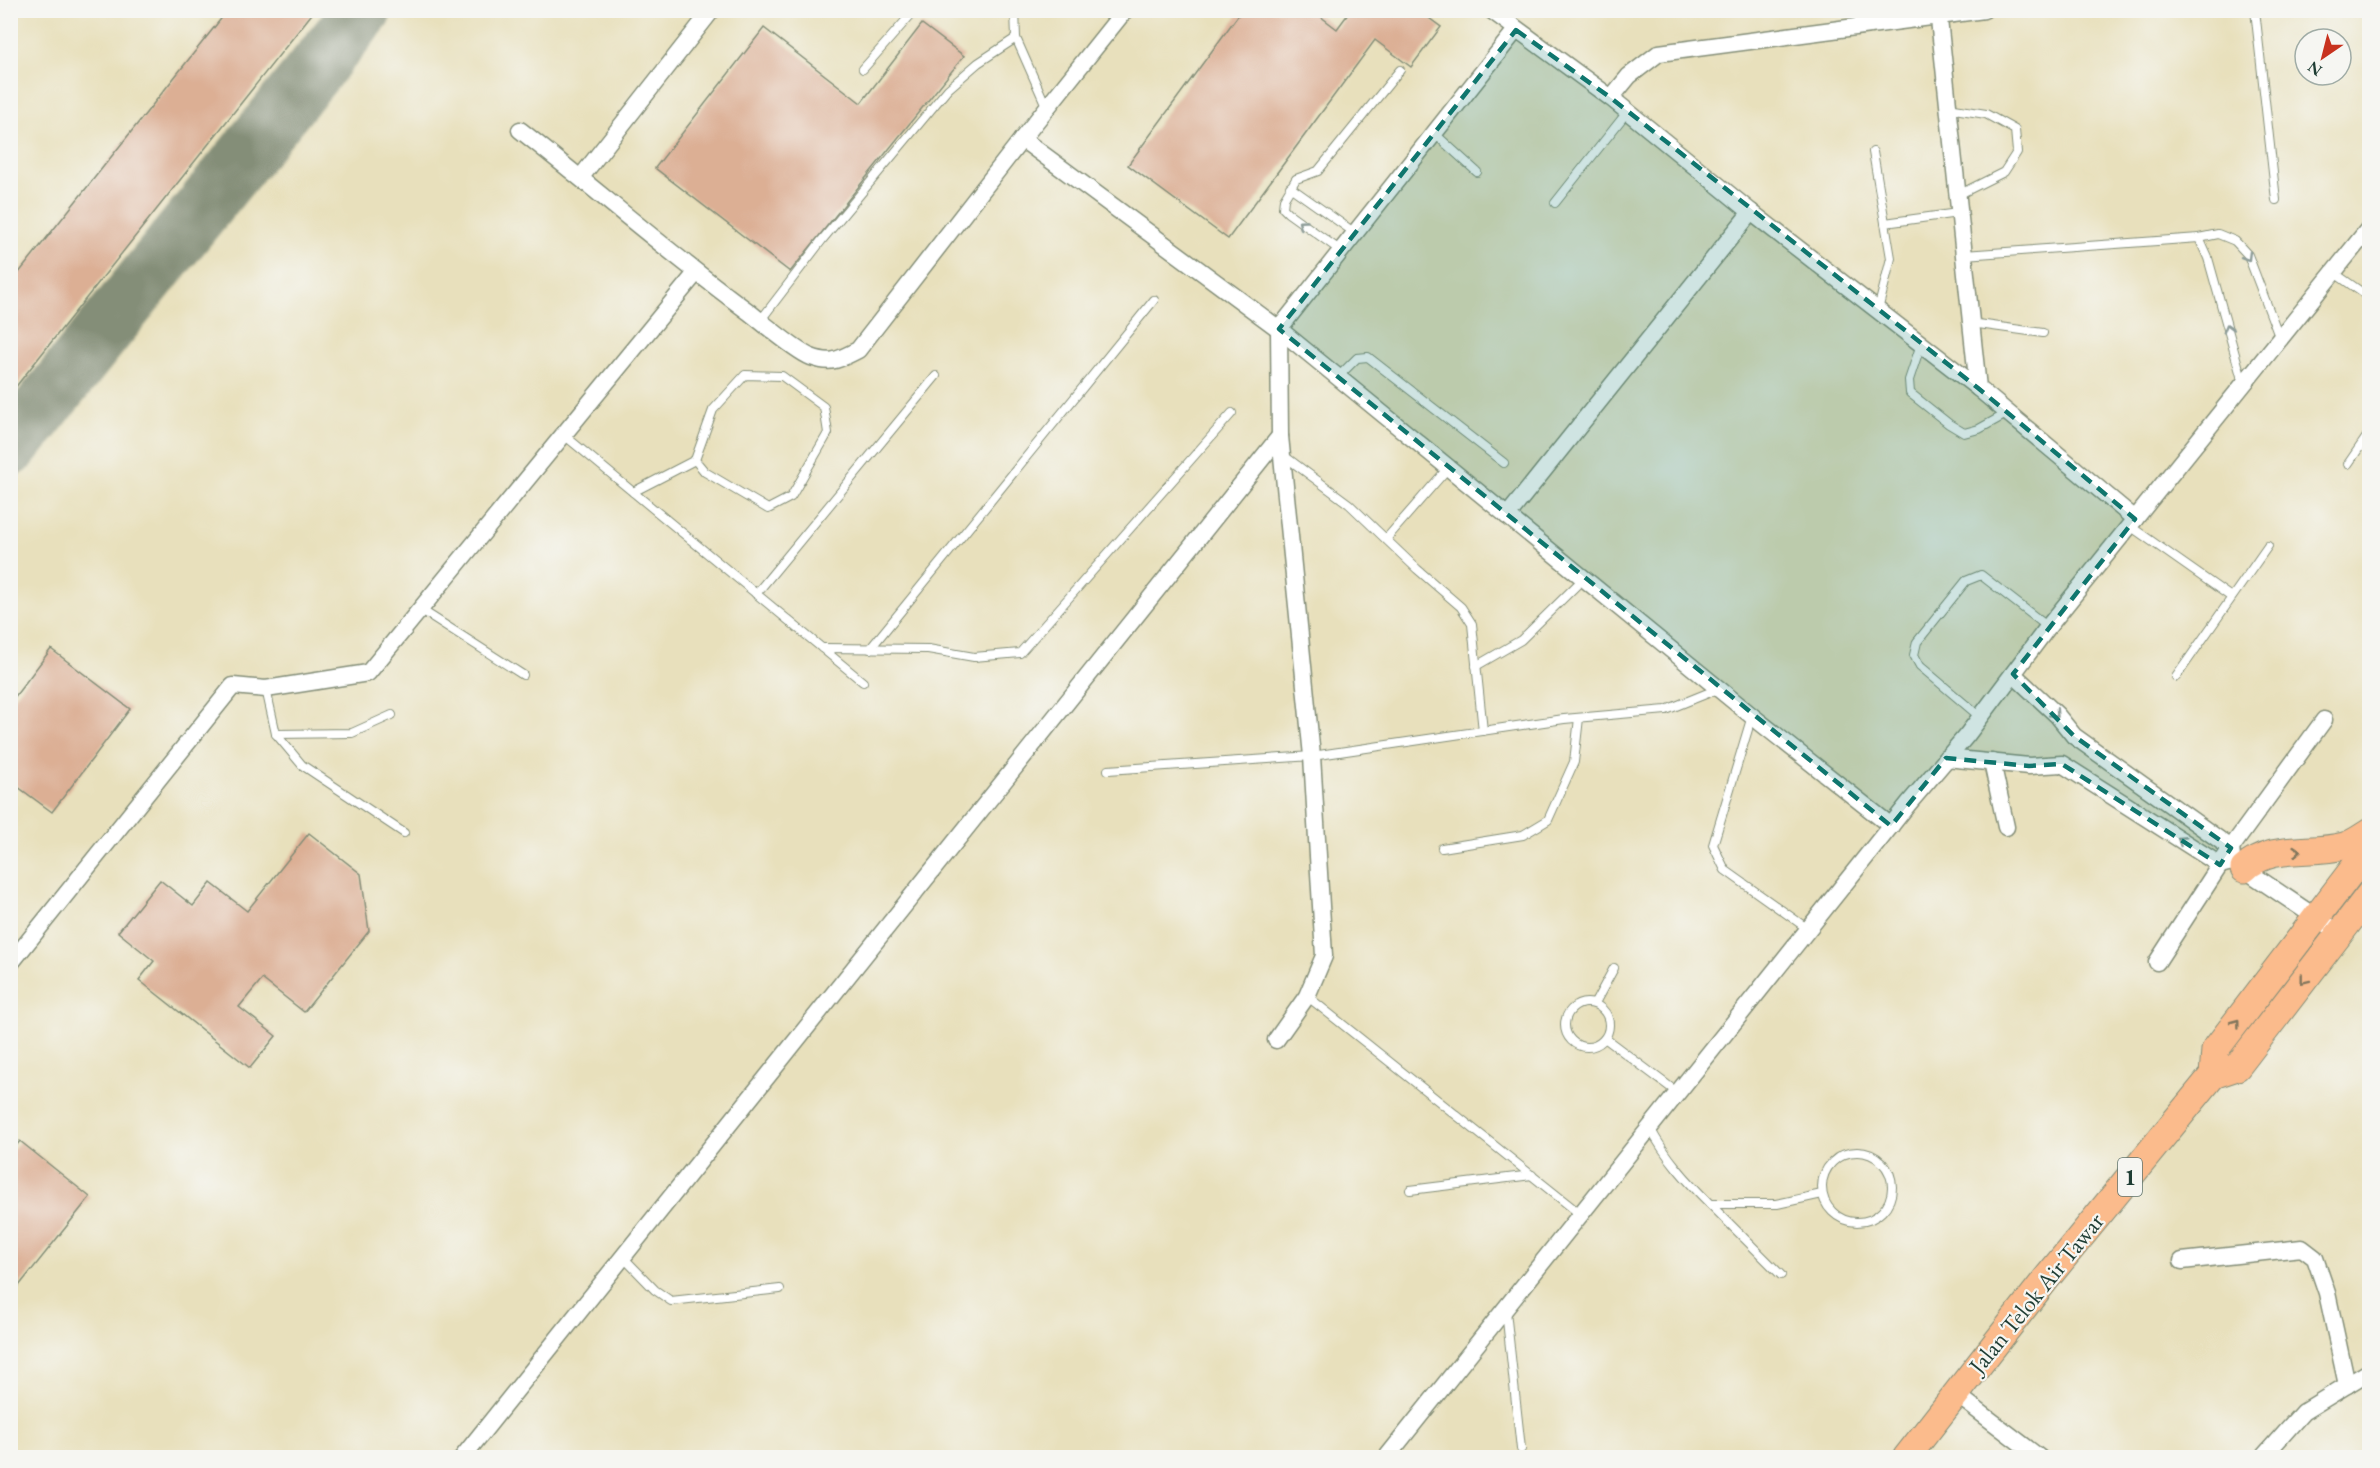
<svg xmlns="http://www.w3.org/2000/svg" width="2380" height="1468" viewBox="0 0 2380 1468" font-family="'EB Garamond',serif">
<rect width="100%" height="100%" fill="#f6f6f2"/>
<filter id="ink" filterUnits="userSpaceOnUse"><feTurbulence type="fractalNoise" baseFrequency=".0167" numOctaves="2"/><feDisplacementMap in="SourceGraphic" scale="12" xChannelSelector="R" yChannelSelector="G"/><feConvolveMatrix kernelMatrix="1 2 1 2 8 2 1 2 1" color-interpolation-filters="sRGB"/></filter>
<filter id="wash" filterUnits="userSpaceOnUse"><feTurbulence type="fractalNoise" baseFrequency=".008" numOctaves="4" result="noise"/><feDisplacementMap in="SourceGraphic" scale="24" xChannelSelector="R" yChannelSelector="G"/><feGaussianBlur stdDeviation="1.35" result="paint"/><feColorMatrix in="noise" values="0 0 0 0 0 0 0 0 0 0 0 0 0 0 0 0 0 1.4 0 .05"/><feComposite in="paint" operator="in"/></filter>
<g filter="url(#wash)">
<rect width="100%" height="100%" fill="#e8e0bc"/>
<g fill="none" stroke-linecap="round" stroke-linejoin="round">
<polyline stroke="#848e78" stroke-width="58" points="10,447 363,10"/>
</g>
<g id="blocks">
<g fill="#dcaf94">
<polygon points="228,10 315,10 10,394 10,284"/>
<polygon points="1242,10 1312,10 1337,29 1351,10 1418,10 1441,27 1411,67 1375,40 1228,239 1128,165"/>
<polygon points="922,24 964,56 790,272 655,168 764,28 861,103"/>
<polygon points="51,649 130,709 52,812 10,781 10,703"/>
<polygon points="309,833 361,874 369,931 304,1012 262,979 239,1007 276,1036 250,1068 139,980 154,961 118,932 160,880 193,906 211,883 247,911"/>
<polygon points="20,1141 90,1197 10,1297 10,1153"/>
</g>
</g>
</g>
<g filter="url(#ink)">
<use href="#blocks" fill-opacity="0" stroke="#848e78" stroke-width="1.5"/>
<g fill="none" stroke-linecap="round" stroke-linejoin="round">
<g stroke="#848e78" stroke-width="10">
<g id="service">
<polyline points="1015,10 1016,38 1047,108"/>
<polyline points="2255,10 2276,200"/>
<polyline points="863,69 915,10"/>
<polyline points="1948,108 1986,114 2015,130 2017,152 2004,172 1958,195"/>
<polyline points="1434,133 1477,172"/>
<polyline points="1873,152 1891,258 1878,310"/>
<polyline points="1290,187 1355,233"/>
<polyline points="1555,203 1628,111"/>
<polyline points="1885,223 1958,213"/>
<polyline points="2199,238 2208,258 2243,383"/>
<polyline points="1341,251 1288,213 1283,208 1284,199 1296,179 1318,171 1400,70"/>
<polyline points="1964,255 2199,238 2218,234 2235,241 2248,255 2280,339"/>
<polyline points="2333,272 2370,298"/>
<polyline points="760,321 822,240 948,89 978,63 1016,38"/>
<polyline points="1971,323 2043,333"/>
<polyline points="1921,344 1909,380 1910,393 1949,424 1964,433 1979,429 2008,413"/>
<polygon points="745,375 782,376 824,407 828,433 791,497 768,509 705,472 695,460 713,410"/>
<polyline points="1338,377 1357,358 1368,357 1504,463"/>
<polyline points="564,435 863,682"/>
<polyline points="1283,455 1349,504 1417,569 1461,607 1472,624 1483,731"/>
<polyline points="2348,464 2370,432"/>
<polyline points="633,492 695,460"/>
<polyline points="2130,526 2231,597"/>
<polyline points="1386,539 1448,468"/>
<polyline points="756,594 936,376"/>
<polyline points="420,609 523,675"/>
<polyline points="822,648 928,649 974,657 1020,653 1232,413"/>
<polyline points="870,649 1154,300"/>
<polyline points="1476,666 1521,640 1583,579"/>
<polyline points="2176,677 2268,546"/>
<polyline points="266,689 276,734 302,765 404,833"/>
<polyline points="1752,716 1713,845 1725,870 1808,929"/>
<polyline points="1980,717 1920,666 1914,655 1917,642 1966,581 1981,575 2048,627"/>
<polyline points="276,734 352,733 392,715"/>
<polyline points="1108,770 1312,756 1564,719 1666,710 1718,689"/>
<polyline points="1442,848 1523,835 1548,820 1574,762 1579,718"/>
<polyline points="1307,996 1580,1214"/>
<polyline points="1595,1003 1614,968"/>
<circle cx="1587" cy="1025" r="22"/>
<polyline points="1606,1039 1678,1093"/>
<path d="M1650,1128C1666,1158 1686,1180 1710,1204H1777L1822,1194"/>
<circle cx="1857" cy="1187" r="35"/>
<polyline points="1410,1190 1532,1175"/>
<polyline points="1710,1204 1781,1275"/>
<polyline points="623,1257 655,1290 671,1301 780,1289"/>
<polyline points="1506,1311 1521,1449"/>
</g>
</g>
<g stroke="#848e78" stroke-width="19">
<g id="minor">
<polyline points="1491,10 1611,98 1751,212 1978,388 2135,519"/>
<polyline points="1938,10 1978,388"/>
<polyline points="1611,98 1629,76 1659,53 1984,10"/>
<path d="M520,130C597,190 670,254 749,312C763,323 797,352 811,357C833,365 839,359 858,350L1022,139L1125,10"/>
<polyline points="1022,139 1279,329 1752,716 1891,826"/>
<polyline points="581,177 712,10"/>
<polyline points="1507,516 1751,212"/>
<polyline points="2013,674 2057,715 2074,736 2231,848 2232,858"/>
<polyline points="1946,758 2029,766 2062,764 2220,865 2232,862 2244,869 2339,933"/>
<polyline points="1992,762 2006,827"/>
<polyline points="2157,962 2231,848 2324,720"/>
<polyline points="10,964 233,686 266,689 368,673 696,273"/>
<polyline points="1276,1040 1307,996 1324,956 1312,756 1280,436 1279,329 1516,30"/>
<polyline points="2182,1261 2302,1248 2315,1258 2327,1293 2347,1385"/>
<polyline points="1956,1394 2040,1458"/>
<polyline points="462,1458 1280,436"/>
<polyline points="1386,1458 1909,803 1967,735 2048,627 2370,227"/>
<polyline points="2262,1458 2303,1412 2370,1371"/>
</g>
</g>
<g stroke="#848e78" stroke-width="29">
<g id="primary">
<path d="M2244,869C2272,843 2309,855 2344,846C2353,844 2362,837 2370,832"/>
<polyline points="2213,1075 2237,1067 2370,894"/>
<polyline points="1906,1458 2046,1279 2213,1075 2215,1050 2370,847"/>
</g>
</g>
<use href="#service" stroke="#fff" stroke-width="8"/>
<use href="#minor" stroke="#fff" stroke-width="16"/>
<use href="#primary" stroke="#fbbb8c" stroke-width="27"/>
</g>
<defs><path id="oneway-chevron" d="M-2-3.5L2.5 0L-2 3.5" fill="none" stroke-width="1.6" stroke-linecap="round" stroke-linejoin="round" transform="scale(1.5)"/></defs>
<g stroke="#8f9e9a">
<use href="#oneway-chevron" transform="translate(1302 224) rotate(-144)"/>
<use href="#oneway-chevron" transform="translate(2247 257) rotate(59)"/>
<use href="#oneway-chevron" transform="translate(2228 328) rotate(-106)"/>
<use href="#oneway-chevron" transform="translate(2055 714) rotate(47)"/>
<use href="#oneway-chevron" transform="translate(2181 840) rotate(-147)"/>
</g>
<g stroke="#82765c">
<use href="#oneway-chevron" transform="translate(2297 851) rotate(-5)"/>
<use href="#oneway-chevron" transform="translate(2304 980) rotate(128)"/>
<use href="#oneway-chevron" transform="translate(2236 1023) rotate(-53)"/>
</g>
</g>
<path fill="#0f766e" fill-opacity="0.2" stroke="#0f766e" stroke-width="4.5" stroke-dasharray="12 8" stroke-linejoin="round" d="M1516,30L1611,98L1978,388L2135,519L2013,674L2074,736L2231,848L2220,865L2062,764L2029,766L1946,758L1891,826L1279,329Z"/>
<g text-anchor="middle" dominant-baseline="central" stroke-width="4.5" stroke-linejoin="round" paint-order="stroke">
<rect fill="#f6f6f2" stroke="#60746d" stroke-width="1.5" x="2118" y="1158" width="24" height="38" rx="4.5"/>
<g font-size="22" font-weight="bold" fill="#1f3d34">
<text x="2130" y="1177">1</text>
</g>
<g font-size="24" fill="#1f3d34" stroke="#f6f6f2">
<text transform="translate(2036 1293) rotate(-51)">Jalan Telok Air Tawar</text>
</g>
</g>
<rect width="2380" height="1468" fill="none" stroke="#f6f6f2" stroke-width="36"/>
<g transform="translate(2323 57) rotate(215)"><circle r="28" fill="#f6f6f2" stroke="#a0aca6" stroke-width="1.5"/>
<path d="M0-4.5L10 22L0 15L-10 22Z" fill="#c8321e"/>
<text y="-9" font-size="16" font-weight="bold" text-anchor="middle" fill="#1f3d34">N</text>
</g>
</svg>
